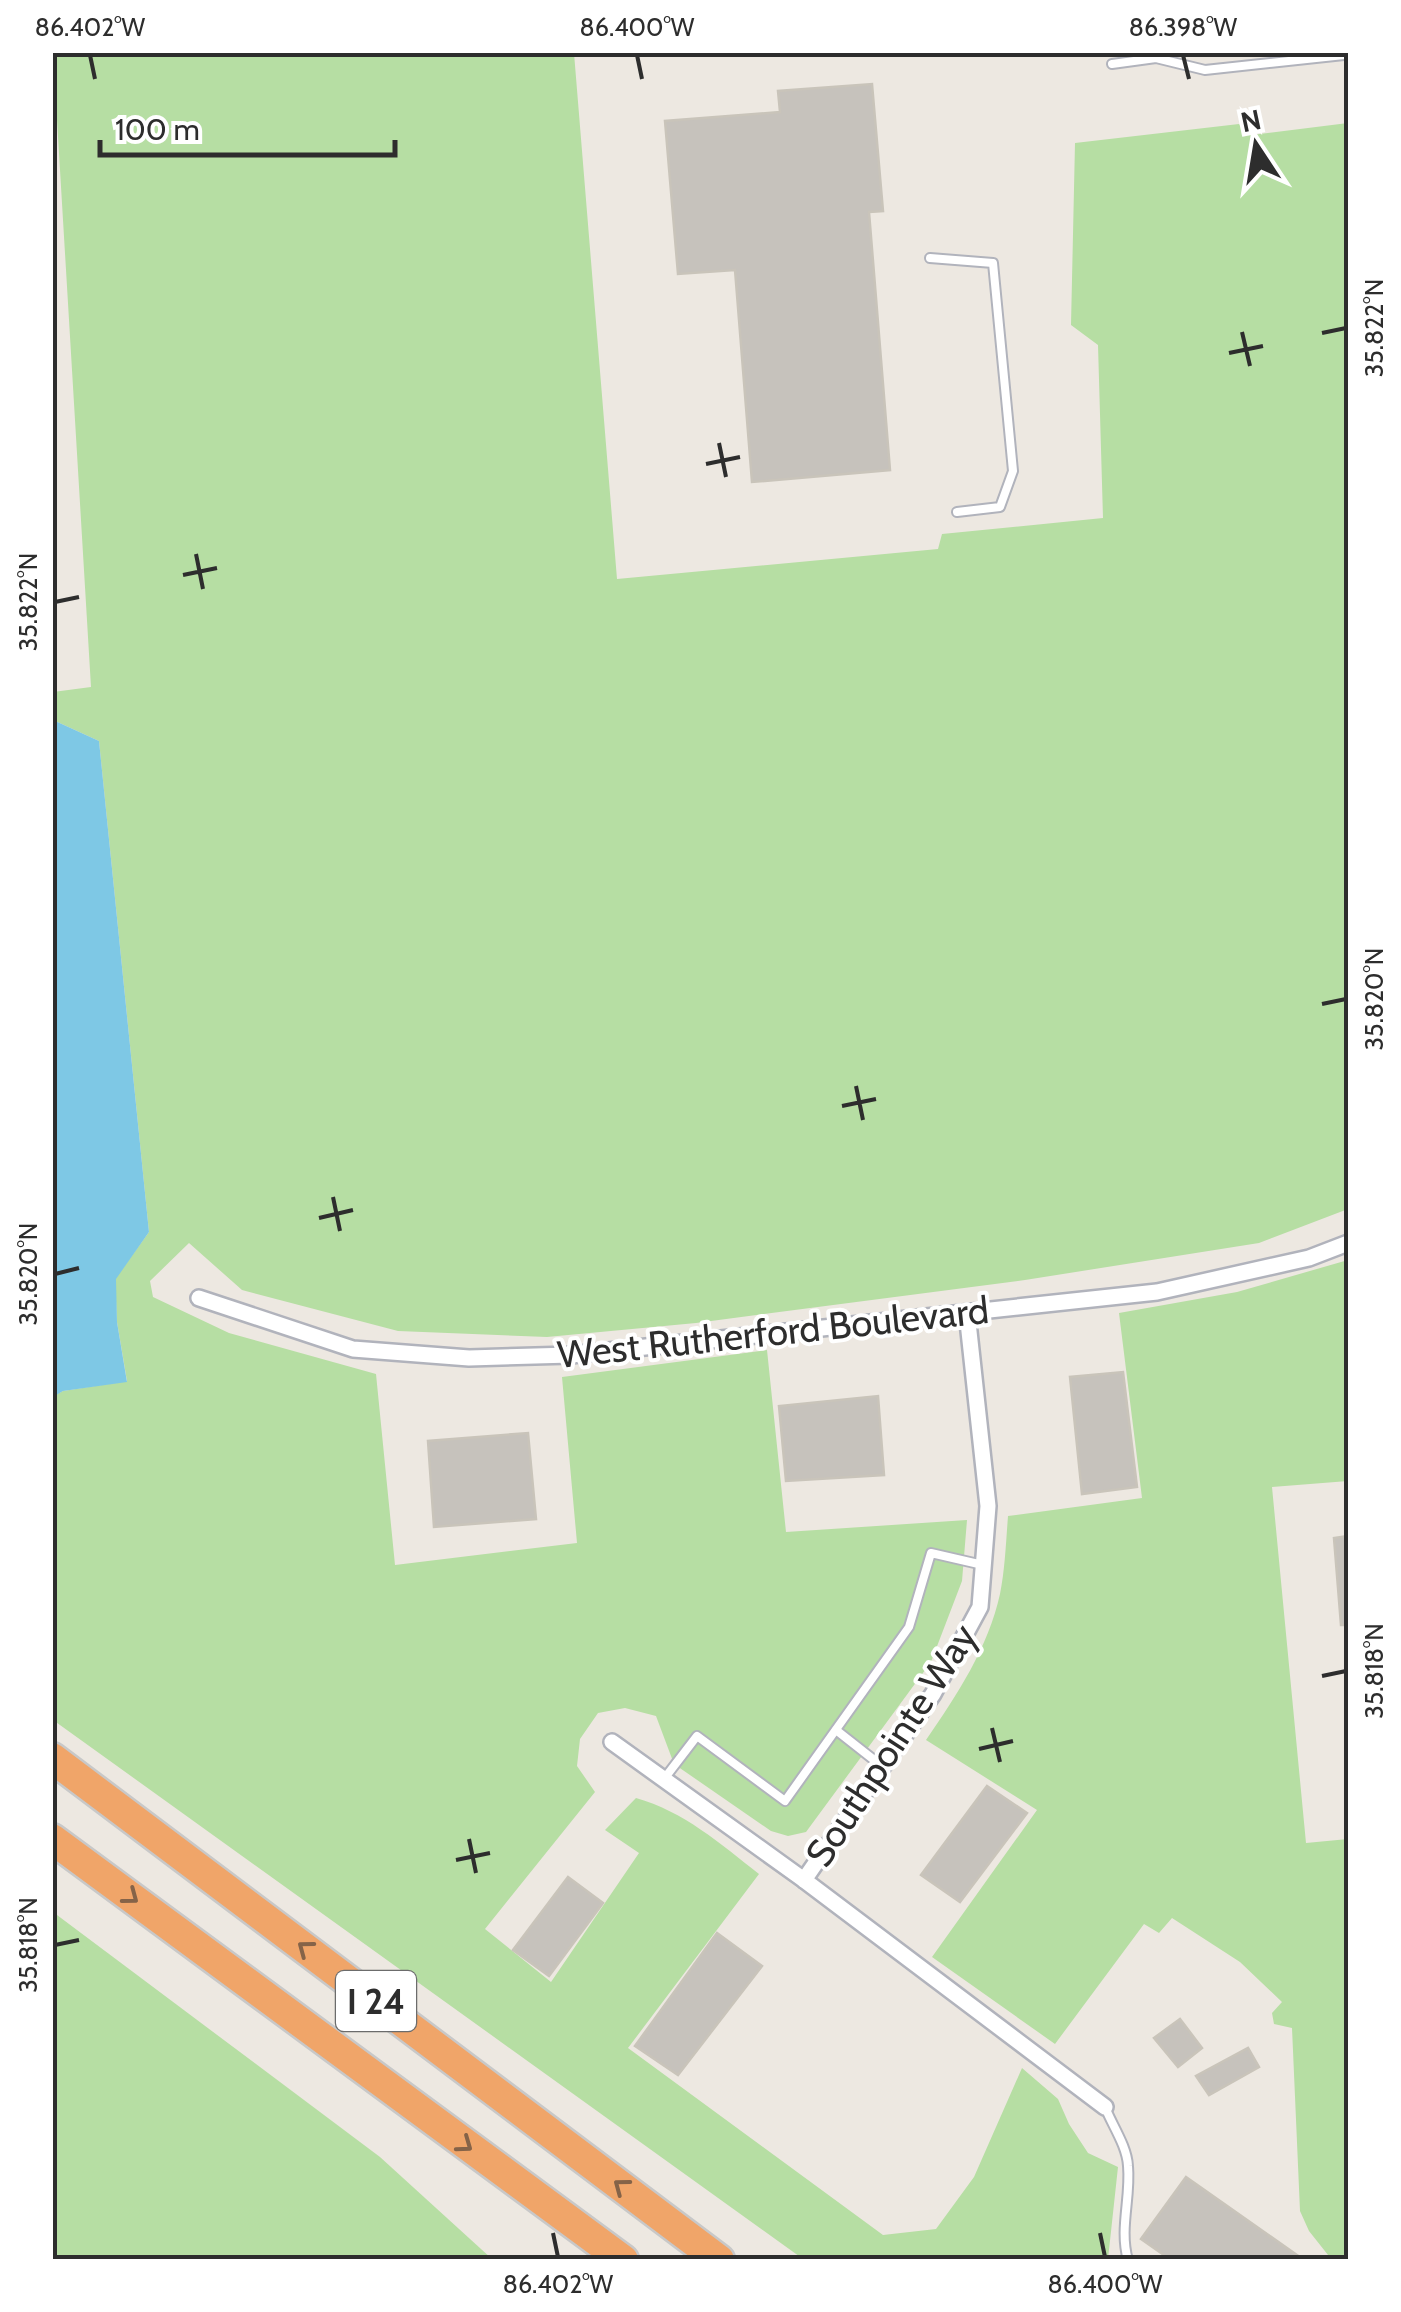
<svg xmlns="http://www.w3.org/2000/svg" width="1401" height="2312" viewBox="0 0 1401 2312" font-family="Cabin,sans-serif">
<rect width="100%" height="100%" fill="#ede8e1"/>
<g fill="#b6dea3">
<path d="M53,53H574L617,579L938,549L942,534L1103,518L1098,345L1071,325L1075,143L1239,124L1251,135L1348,123V1209L1259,1243L1025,1280L696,1323L547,1337L398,1331L242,1290L189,1243L150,1281L153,1297L229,1333L376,1374L395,1565L577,1543L562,1377L767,1350L786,1532L967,1520L962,1581L931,1662L806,1832L788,1836L771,1831L674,1764L656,1716L625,1708L598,1713L580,1739L577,1766L595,1792L485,1929L551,1982L639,1853L605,1830L636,1798C683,1811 721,1844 759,1874L628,2048L883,2235L936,2229L974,2177L1022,2068L1058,2099L1069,2124L1088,2153L1118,2167L1108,2259H803L53,1720L52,1397L63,1391L127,1381L117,1322L115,1279L149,1232L99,741L53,720V692L91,687Z"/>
<path d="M1348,1260V1481L1272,1487L1306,1843L1348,1839V2259L1332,2260L1309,2231L1300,2211L1292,2028L1274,2024L1272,2013L1282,2002L1240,1962L1172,1918L1159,1933L1144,1924L1055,2044L932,1957L1037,1810L926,1740C957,1695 988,1648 1000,1594C1005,1569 1006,1542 1008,1516L1142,1498L1119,1313L1237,1292Z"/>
<polygon points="53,1912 380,2157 492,2259 53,2259"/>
</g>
<polygon fill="#7ec8e5" points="53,720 99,741 149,1232 116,1279 117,1322 127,1382 63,1391 53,1397"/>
<g fill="#c6c2bc" stroke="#c9c4ba" stroke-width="2.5">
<polygon points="872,84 883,211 869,212 890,470 752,482 735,270 678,274 665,121 780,112 778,91"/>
<polygon points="1123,1372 1137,1487 1082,1494 1070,1377"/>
<polygon points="878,1396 884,1475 786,1481 779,1406"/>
<polygon points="528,1433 536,1519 434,1527 428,1441"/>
<polygon points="1348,1536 1348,1625 1341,1625 1334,1538"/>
<polygon points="987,1786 1027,1813 960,1902 921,1875"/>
<polygon points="568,1877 603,1903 549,1976 513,1950"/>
<polygon points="717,1933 762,1966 678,2075 635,2046"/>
<polygon points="1180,2019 1202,2048 1178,2067 1154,2038"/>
<polygon points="1248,2048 1259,2067 1209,2095 1196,2076"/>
<polygon points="1186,2177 1304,2260 1171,2260 1141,2239"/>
</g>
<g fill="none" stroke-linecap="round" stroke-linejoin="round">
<g stroke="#b1b3bc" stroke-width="12">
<g id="service">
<polyline points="1112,64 1156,58 1205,70 1344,55 1344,52"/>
<polyline points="930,258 993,263 1013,471 1000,507 957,512"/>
<polyline points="836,1730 883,1767"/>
<polyline points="664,1779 697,1736 785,1801 909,1627 931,1553 983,1565"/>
<path d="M1105,2107C1112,2125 1127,2146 1128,2166C1131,2198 1119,2229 1128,2260"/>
</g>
</g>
<g stroke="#b1b3bc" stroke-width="20">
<g id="minor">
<polyline points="199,1298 353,1349 469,1358 571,1355 1157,1292 1309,1258 1348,1243"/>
<polyline points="612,1742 804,1880 1105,2107"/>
<polyline points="804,1880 933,1694 980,1607 988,1506 967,1313"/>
</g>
</g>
<g stroke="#c8c8c8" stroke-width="35">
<g id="motorway">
<polyline points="52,1758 719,2260"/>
<polyline points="52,1839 623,2260"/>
</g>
</g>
<use href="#service" stroke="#fff" stroke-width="8"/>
<use href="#minor" stroke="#fff" stroke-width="15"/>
<use href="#motorway" stroke="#f0a569" stroke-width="30"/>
</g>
<defs><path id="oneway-chevron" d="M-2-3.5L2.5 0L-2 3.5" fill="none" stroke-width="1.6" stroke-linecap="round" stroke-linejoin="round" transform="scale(2.5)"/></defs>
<g stroke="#856348">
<use href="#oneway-chevron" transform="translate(131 1897) rotate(37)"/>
<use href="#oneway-chevron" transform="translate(305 1948) rotate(-143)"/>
<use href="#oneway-chevron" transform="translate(465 2145) rotate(36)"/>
<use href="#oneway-chevron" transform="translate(621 2186) rotate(-143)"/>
</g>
<path fill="none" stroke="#2d2d2d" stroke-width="4" d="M90,55L95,79M637,55L642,79M1183,55L1189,79M1242,332L1250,366M1322,333L1346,328M1229,353L1263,346M719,443L726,477M706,464L740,457M196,554L203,589M183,575L217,568M55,602L79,597M1322,1004L1346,999M856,1086L863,1120M842,1106L876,1099M333,1197L340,1231M319,1218L353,1210M55,1274L79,1268M1322,1676L1346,1671M992,1728L1000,1762M979,1749L1013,1741M469,1839L476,1873M456,1860L490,1853M55,1945L79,1940M553,2233L558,2257M1100,2233L1105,2257"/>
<g text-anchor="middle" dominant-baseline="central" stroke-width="8" stroke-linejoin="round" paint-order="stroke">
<rect fill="#fff" stroke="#6c6c6c" stroke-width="2.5" x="336" y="1971" width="80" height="60" rx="8"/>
<g font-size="35" font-weight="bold" fill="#2d2d2d">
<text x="376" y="2001">I 24</text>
</g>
<g font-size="38" fill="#2d2d2d" stroke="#fff">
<text transform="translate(773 1332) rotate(-6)">West Rutherford Boulevard</text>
<text transform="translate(891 1745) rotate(-57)">Southpointe Way</text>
</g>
</g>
<rect width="1401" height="2312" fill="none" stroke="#ffffff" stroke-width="110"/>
<g transform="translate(1256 145) rotate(348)" stroke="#ffffff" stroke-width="8" paint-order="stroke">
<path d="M0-8L18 38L0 25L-18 38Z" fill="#2d2d2d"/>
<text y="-15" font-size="28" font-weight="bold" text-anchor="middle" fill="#2d2d2d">N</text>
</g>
<path d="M100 140v15h295v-15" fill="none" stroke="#2d2d2d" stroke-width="5"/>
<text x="115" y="140" font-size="30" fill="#2d2d2d" stroke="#ffffff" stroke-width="8" paint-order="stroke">100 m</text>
<rect x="55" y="55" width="1291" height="2202" fill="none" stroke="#2d2d2d" stroke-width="4"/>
<g font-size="25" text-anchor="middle" fill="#2d2d2d">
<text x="90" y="36">86.402°W</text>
<text x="637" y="36">86.400°W</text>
<text x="1183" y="36">86.398°W</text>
<text transform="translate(1374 328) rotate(-90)" y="9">35.822°N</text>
<text transform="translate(28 602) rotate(-90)" y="9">35.822°N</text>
<text transform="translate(1374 999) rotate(-90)" y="9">35.820°N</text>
<text transform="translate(28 1274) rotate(-90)" y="9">35.820°N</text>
<text transform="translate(1374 1671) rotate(-90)" y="9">35.818°N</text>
<text transform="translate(28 1945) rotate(-90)" y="9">35.818°N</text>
<text x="558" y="2293">86.402°W</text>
<text x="1105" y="2293">86.400°W</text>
</g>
</svg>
